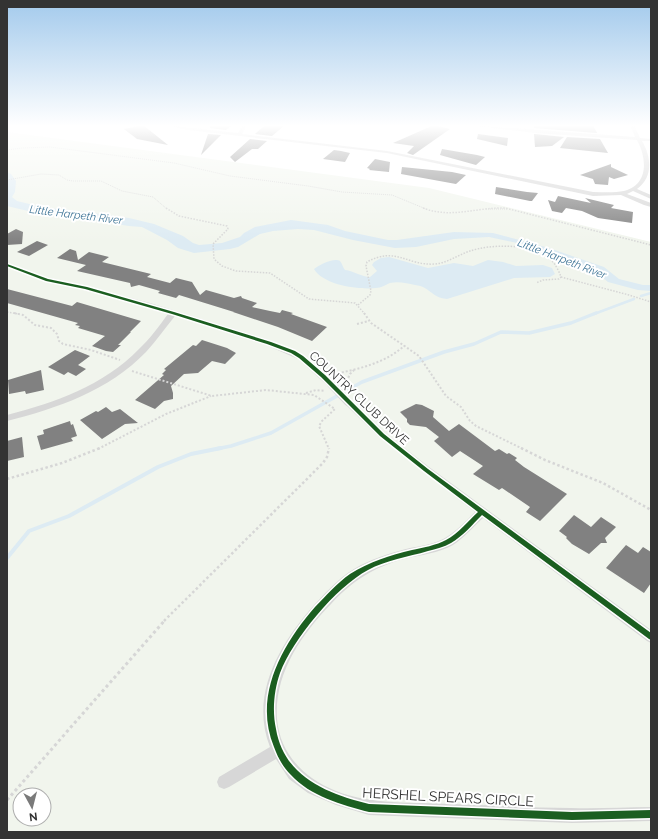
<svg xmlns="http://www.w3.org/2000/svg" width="658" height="839" viewBox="0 0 658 839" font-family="Raleway,sans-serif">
<rect width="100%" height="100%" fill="#fff"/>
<path fill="#f1f5ed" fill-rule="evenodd" d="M7,132L429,188L651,242V832H7ZM20,795H44V819H20Z"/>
<g fill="#ddebf3">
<polygon points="7,172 11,174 16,181 15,192 12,197 17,201 46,208 70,210 129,218 154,224 183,236 193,243 199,245 222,243 240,237 244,233 255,227 291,220 328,225 345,231 388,240 397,240 454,232 493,233 549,248 604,267 619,279 643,285 651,285 651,291 638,290 608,282 592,269 571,263 559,257 530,248 526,245 489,237 454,239 416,247 395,248 353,240 314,230 298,229 273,231 260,234 238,247 230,249 194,253 178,248 167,240 142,227 129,226 56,215 45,215 7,206"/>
<path d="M389,257L428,268L454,263L473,266L488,260L503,262L516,266L543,265L552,268L555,274L550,277L514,278L447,299C430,297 431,287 415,285C407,283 398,281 390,283C385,285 381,288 376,288C359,290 323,285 314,269C319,265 334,257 340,261C342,263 343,268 345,270C354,271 362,277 370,277L377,271L372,265L374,262L381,258Z"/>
</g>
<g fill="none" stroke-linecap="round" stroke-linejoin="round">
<g stroke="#ddebf3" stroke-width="2.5">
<polyline points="641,296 651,293"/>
<polyline points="594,314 634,299"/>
</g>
<polyline stroke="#ddebf3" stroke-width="3.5" points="216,449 231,446 271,433 362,382 444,352 474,344 501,332 529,333 571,323 596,313"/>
<polyline stroke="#ddebf3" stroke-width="4" points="7,558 29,531 69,516 158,467 191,454 221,448"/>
</g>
<g fill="#818181">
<polygon points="143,125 168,145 137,139 124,129"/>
<polygon points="211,125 232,125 226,130 210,128"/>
<polygon points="265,125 285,125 272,136 255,134"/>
<polygon points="434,125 450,129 413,155 407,153 414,146 393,143"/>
<polygon points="534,125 593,125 597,133 534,128"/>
<polygon points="208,134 221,135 201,155"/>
<polygon points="478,134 508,138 507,146 477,139"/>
<polygon points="534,134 535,134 564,137 552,146 535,147"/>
<polygon points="567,137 600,139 608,153 560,148"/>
<polygon points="250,139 267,141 258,149 252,149 235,162 230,157"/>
<polygon points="442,149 477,155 485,157 476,165 440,155"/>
<polygon points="334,150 341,151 350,153 345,162 323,159"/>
<polygon points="375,159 390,162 389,172 369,170 370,169 367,168"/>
<polygon points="611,164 611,167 628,175 614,179 609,177 608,185 595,184 593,179 580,175"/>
<polygon points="402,167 452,172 466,175 456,184 401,174"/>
<polygon points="496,187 527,192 538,193 532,201 530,201 495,194"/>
<polygon points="558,196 591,203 585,198 614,205 611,208 633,212 632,223 598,218 582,211 566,208 562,213 552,211 548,200 555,202"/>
<polygon points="16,229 23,232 22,244 7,245 7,234"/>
<polygon points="37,241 48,245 29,256 17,252"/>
<polygon points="70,249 76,251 78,260 89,252 109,257 102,262 151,274 147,277 170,283 176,278 192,282 200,295 206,290 234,298 241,296 242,298 257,303 252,307 270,311 280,313 282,310 293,313 291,314 327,327 312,341 278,327 233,312 234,312 179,295 176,298 158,293 160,291 139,285 131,287 130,283 77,271 86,265 57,258"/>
<polygon points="7,289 72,306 77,302 141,321 130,332 131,332 118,345 121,345 113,352 106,351 92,346 105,336 78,328 80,326 75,325 78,323 7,303"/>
<polygon points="202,340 227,348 236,353 225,364 212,361 198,373 184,374 171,386 173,393 173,399 164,401 155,409 135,400 164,375 162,374 166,370 164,369 193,345 196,346"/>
<polygon points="75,350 90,356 78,365 86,369 76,376 68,372 64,375 48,367"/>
<polygon points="41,370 44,390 26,394 25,391 9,394 8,380"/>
<polygon points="416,404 422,405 434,411 433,417 449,431 459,424 495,451 499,449 507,454 509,453 517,458 515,460 524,467 567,494 540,521 526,512 530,507 502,488 499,490 473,474 483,466 460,451 452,457 434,441 439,437 426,427 410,425 407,422 407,419 400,412"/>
<polygon points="106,407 112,412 120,409 138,423 125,424 102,439 80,420 96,411 98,412"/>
<polygon points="70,421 71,425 73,424 77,436 71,438 73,441 41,450 37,436 44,434 43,430"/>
<polygon points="22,437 24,457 7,461 7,441"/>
<polygon points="574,515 591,527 601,517 616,527 605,538 607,543 601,543 589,554 572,544 566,538 567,537 559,531"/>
<polygon points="626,545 638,553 643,547 651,552 651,583 644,593 606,568"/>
</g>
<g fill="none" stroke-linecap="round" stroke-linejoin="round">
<g stroke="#d6d6d6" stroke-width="1" stroke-dasharray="1 1" stroke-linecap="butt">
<polyline points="7,150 22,148 50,147 174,163 230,176 308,186 342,192 392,195 426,209"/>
<polyline points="7,180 41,174 59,175 67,180 73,181 101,181 122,191 153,197 167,209"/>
<polyline points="486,209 507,209"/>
</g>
<g stroke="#d6d6d6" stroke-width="1.5" stroke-dasharray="1.5 1.5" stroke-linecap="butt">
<polyline points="166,208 179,216 227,226 228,229 213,244 214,259 222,266 236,271 270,273 309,299 355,303 365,314"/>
<path d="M423,208C451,219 477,207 505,208L651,245"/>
<polyline points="561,277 629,295 651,302"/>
<path d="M358,305L370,295L371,291L366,266L367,262C396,246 407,266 435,264C447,263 458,255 470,251C491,244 531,243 550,259C555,263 559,271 561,277L559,279L543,280L536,283"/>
<polyline points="7,312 19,314"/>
</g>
<g stroke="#d6d6d6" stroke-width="2" stroke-dasharray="2 2" stroke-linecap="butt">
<polyline points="14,313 23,315 35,325 51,328 57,334 59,341 63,344 91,350 120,360"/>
<polyline points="364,313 371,323 419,356 446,396 461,407 470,421 476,426 523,449"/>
<polyline points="357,324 369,321"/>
<polyline points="132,371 212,396 266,390 314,395 335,409 322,421 319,426 329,449"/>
<path d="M334,374C359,369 385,363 404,346"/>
<polyline points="345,385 350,374 354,370"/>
<polyline points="306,393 316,390 325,391"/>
<polyline points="98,449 166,414 211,396"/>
</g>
<g stroke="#d6d6d6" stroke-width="2.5" stroke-dasharray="2.5 2.5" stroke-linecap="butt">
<polyline points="521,448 545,460 603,483 651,510"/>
<polyline points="7,479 62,463 100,448"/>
<polyline points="164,621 323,463 327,457 329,448"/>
</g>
<polyline stroke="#d6d6d6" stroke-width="3" stroke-dasharray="3 3" stroke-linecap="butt" points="7,800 165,620"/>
<g fill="#d7d7d7" fill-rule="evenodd">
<path d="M165,125L238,133L243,125H247L242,134L387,151L593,192C603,192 614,193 624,191C649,185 647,158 637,140L535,133L468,125L635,137L630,125H634L640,138L651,139V141H642C651,156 654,177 637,189L651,195V199L633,191L627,194L651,203V207L644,205L621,195L593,196L387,153L188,130Z"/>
<path d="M7,263L49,278L88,287L150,303L272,341L304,355L335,384L331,387L328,386L298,359L266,345L175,316C165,328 156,341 146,352C108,391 58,408 7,421V415C56,402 103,386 139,349C150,339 159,326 168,314L85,290L45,281L7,267Z"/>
<path d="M348,399L351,400L385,433L429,467L651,630V643L647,641L483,518C473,527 464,538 453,545C439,553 420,555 404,559C374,567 352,581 331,604C301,635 274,674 277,719C280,754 304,778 336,791C372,805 412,802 451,804C491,805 531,808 571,808C598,809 624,807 651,807V821L572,823L369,815L336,805L308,793L289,779L276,759L229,787L224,789L219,787L217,782L219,777L270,747C249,694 281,642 315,604C329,589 343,574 361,565C377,557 394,552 410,548C421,546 435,544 445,538C457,531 466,521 475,512L379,437L345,404L344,402Z"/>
</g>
<polyline stroke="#d7d7d7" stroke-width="8" points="331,384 348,402"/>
<g stroke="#fff" stroke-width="3">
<path id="cycleway" d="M7,264L48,279L87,287L174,312L271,342L295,351L303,356L325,375L384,434L428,469L651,633V640L649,639L482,515C472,525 463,536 451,543C444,547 436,549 428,551C408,557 386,560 368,570C336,587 293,639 280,673C274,690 272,711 276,729C284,777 328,794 369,804L572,812L651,810V818L572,820L369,812C342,805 310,796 291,775C283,767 278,758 274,747C253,696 282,645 315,607C326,596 337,583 350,574C369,562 390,555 412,550C422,548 437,545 446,540C459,533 468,521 478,512L424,471L380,436L321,377L299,358L291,353L267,344L172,314L85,289L46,281L7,266Z"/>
</g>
<use href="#cycleway" fill="#1b5e20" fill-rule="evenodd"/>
</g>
<linearGradient id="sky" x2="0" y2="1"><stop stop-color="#a3caec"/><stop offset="0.52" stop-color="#fff"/><stop offset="1" stop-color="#fff" stop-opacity="0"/></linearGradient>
<rect width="658" height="242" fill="url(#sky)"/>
<g text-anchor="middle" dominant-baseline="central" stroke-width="4" stroke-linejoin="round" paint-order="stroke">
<g font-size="11" font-style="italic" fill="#3f7597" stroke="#fff">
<text transform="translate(76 215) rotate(7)">Little Harpeth River</text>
<text transform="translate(562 259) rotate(21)">Little Harpeth River</text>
</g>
<g font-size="12" fill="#333" stroke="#fff">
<text transform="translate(359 398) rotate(43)">COUNTRY CLUB DRIVE</text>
</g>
<g font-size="14" fill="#333" stroke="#fff">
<text transform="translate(448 797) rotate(3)">HERSHEL SPEARS CIRCLE</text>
</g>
</g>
<rect width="658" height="839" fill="none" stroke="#333333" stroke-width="16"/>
<g transform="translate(32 807) rotate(173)"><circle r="19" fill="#ffffff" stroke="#adadad"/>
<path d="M0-3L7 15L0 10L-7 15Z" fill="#7a7a7a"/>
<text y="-6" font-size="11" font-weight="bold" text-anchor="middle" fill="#333333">N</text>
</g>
</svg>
